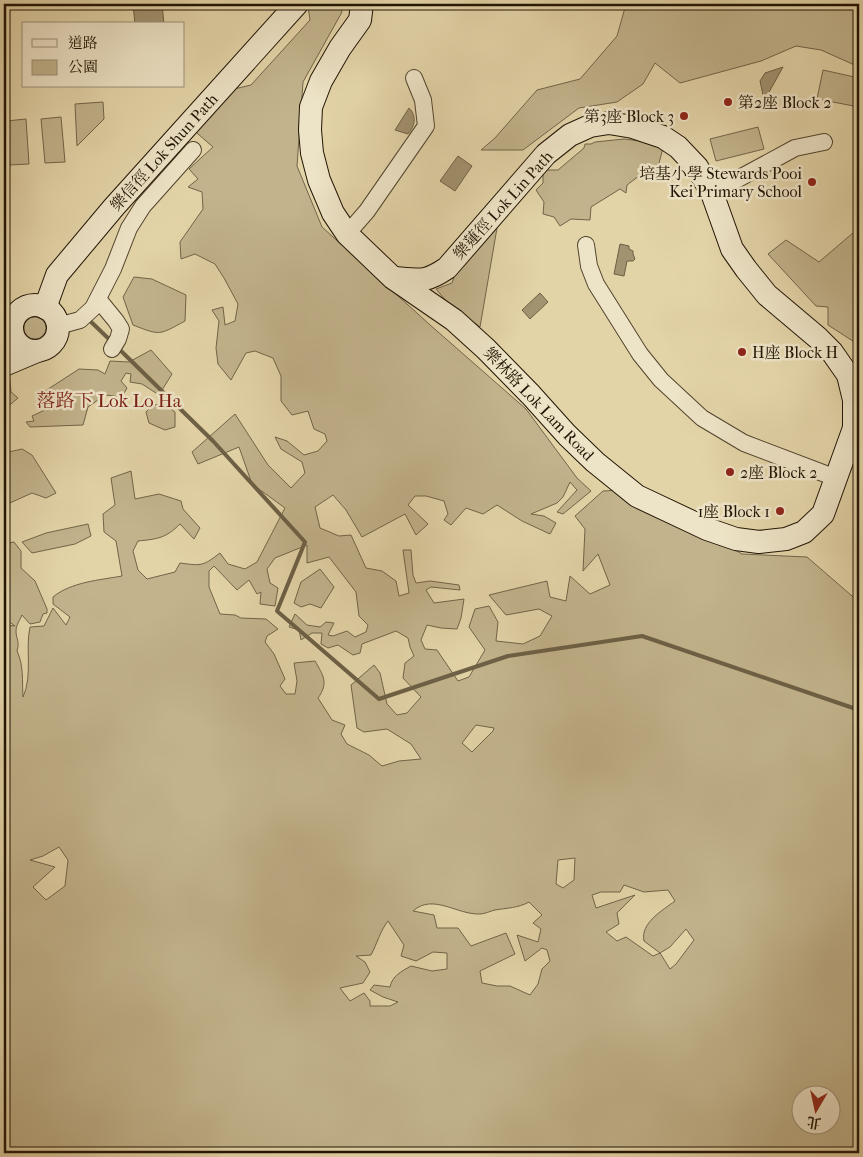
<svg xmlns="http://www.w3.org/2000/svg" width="863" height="1157" viewBox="0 0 863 1157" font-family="'IM FELL French Canon','Noto Serif TC',serif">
<rect width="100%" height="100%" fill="#e3d4a8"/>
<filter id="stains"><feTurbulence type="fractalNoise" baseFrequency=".004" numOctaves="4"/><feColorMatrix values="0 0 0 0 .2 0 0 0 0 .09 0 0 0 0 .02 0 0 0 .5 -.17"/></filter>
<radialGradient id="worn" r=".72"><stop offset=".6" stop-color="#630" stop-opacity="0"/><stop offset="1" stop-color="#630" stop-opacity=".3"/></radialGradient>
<g fill="#c2b38c" stroke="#716448" fill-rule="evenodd">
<path d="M310,4H339L342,12L303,82L297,166L322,227L429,324L526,409L577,478L591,491L563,514L557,512L577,490L570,482L563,497L557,503L531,514L544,516L556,523L550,534L522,521L497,505L483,514L466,508L451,525L444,520L448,514L444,501L426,496H415L408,505L428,524L416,535L405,514L362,537L346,510L333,495L315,507L320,528L339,536L351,535L366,568L382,571L396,581L399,596L409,593L403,550H411L413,575L416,583L430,581L459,585L460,590L431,587L426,590L434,603L464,599L461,618L457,629L441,628L427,625L421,640L425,649L437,650L458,681L469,677L485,650L469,627L475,609L489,606L498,622L496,641L523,644L540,636L552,616L539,609L506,615L489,595L547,581L550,597L566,601L570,576L590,594L610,585L598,554L583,571L585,529L575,516L603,491L622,490L683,520L742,554L807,557L859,602V1153H4V771L8,768L7,757L4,751V704L6,702C1,686 2,666 8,650L4,647L5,625L15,626L4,618V544L14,542L21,551V568L35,581L47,609V613L43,614L40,622L30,624L22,615C20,620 16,625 16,631C16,639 20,641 17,651C24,666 22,681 23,697C33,675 25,649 30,627L44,626L53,608L66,625L70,617L53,604V597C71,582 100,580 122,576L116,541L104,532L103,514L115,505L111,478L131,471L135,499L159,494L181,501L183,509L200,528L194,539L180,524C166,538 158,539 138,541L133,551L138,570L147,579L175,572L180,563C202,566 203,566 220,553L228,564L245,569L257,562L285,508L252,484L239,447L198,464L192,452L235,414L268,465L291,488L305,473L302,462L281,449L275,437L287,441L304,455L318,451L327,441L325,434L314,429L308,411L292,415L281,401V376L273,358L255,351L246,353L231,380L218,364L216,348L219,321L212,310L223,307L225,325L235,321L238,304L224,278L215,264L195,254L181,259L180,242L203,209L202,192L188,187L198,179L189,169L213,147L190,127L217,93L251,85L310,20L308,6ZM307,545V563L329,557L356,592L359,616L368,625L366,632L355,637L347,631L333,636L328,635L334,623L326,622L320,627L307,625L295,614L289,627L299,630L301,640L312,633H322L321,644L328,648L338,645L353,655L360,653L362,644L396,631L408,638L410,647L414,656L405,663L403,678L421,697L407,713L397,715L387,704L380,673L374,665L351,685L357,728L364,732L387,729L411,744L421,759L399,761L382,766L369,755L347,744L341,734L345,725L332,720L318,698C329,683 323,675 315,661L294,663L297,681L295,694H286L280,686L285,679L274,654L265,642L267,636L278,629L266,619L241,618L235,615L220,614L209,587V571L214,566L237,590L249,580L257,594L261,592L260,604L275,606L278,588L270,583L267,569L275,558ZM476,725L494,728L493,731L472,752L462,743ZM59,847L68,860L65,886L46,900L33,887L55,867L30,860L43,856ZM575,858L574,880L563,888L556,884L558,860ZM624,885L644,892L668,890L675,901C663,910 640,923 644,941L660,953L653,956L626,937L617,941L606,932L619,924L617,913L635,895L596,908L592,895L601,892H620ZM529,902L542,915L533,923L541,929L538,942L517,935L525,961L542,948L547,950L550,961L542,969L538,984L530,995L510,986H497L482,983L480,971L515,954L506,933L471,946L458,928H437L434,915L413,911C433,893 457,915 480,914C485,914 490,911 495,910C507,908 518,908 529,902ZM388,921L404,945L401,956L416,961L433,952L447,953V969L432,971L411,966C402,971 392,976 390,987L374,985L370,990L383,997L398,1002L390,1006H370V1001L364,993L350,1001L340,988L363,983L370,972L365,962L356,956L371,955C377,944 380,931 388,921ZM686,929L694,940L676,964L670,969L660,953L670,947ZM800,1094H830V1124H800Z"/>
<polygon points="626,4 859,4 859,67 821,50 796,46 761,61 680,83 655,63 643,84 617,102 579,108 523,150 481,150 495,138 537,90 580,79 617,36"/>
<polygon points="823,70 859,78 859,107 817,99"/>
<polygon points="103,102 104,119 77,146 75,104"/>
<polygon points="61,117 65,162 45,163 41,119"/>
<polygon points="26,119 29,164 10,165 6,121"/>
<polygon points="758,127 764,149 716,161 710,139"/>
<polygon points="624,139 664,144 657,171 643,173 627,185 626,193 620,189 591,207 590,220 571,219 560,226 554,217 543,214 544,202 536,190 543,183 543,170 558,170 584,148 585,144 591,144 595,142"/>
<polygon points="859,220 859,345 828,325 828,307 816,306 768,254 786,240 819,262 854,232"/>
<polygon points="497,228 480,327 475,323 472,326 458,315 436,289 452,283 454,277 451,271"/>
<path d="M134,277L152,279L186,295L185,321C159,335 161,336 133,325L123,297Z"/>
<circle cx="35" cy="328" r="11"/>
<polygon points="151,350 172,374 159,395 142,384 130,382 131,374 126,373 121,381 127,388 122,397 105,395 88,407 83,425 30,427 26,422 34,421 32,416 45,410 36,397 79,369 98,370 105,374 110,361 129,362"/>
<polygon points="9,370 11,392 18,398 5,409 4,371"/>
<polygon points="165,404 175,412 175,427 165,430 149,423 146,412 153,405"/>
<polygon points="22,449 32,455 56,493 46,498 32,493 12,502 4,505 4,453"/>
<polygon points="88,524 91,536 75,544 32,553 22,542 46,533"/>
<polygon points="320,569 334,587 321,608 310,604 301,607 294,603 301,582"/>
</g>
<g fill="#a19370" stroke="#6d6045">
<polygon points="133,4 162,4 164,24 135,24"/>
<polygon points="783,67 768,94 766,96 763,95 760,81 765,73"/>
<path d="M409,108C417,116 415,126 408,134L395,130Z"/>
<polygon points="458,156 472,166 455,191 440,181"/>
<polygon points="620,244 629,246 629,249 633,251 633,254 635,259 633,261 627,261 624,276 614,274"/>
<polygon points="540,293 548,302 530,319 522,310"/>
</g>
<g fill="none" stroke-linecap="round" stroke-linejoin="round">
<g stroke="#6d6045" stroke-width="4">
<polyline points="87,318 111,341"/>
<polyline points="118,348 213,441 305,542 277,611 379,699 508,656 642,636 859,710"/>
</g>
<g stroke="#51442d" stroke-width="18">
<g id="street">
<polyline points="712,193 795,148 824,142"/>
<polyline points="347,234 367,211 426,126 423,100 414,78"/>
<polyline points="586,245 589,266 596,284 640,354 661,380 702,418 744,443 836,478"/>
<polyline points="98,299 116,321 121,329 118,339 112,349"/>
<polyline points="58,326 80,320 93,308 113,269 129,228 143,206 193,150"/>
</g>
</g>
<g stroke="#201404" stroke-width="24">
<g id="secondary">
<polyline points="362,4 360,20 340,48 321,81 311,107 310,130 312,153 319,180 333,213 347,234 393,278 454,320 486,349 531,395 567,435 595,462 637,496 707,529 736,539 759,542 786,539 804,532 823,514 854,428 859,419"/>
<path d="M394,278C420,280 425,283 447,268L546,154L570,135L590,126L609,123L633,127L663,137L678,147L697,167L712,193L732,249L746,269L767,295L818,338L832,352L848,375L854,400V428"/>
<circle cx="35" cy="328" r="23"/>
<polyline points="45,308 57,275 114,207 297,4"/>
<polyline points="4,365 37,351"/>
</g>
</g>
<use href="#street" stroke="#ede3c6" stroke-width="16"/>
<use href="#secondary" stroke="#ede3c6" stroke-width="22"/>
</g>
<g fill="#8f2418" stroke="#ede3c6" stroke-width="2">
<circle cx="728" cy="102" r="5"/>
<circle cx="684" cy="116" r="5"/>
<circle cx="812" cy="182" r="5"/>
<circle cx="742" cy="352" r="5"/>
<circle cx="730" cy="472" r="5"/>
<circle cx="780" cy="511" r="5"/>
</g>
<g text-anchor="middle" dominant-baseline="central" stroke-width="5" stroke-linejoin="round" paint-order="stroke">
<g font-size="16" fill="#201404" stroke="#ede3c6" text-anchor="start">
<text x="738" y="102">第2座 Block 2</text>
<text x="674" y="116" text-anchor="end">第3座 Block 3</text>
<text x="802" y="173" text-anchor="end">培基小學 Stewards Pooi<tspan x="802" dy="18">Kei Primary School</tspan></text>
<text x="752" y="352">H座 Block H</text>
<text x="740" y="472">2座 Block 2</text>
<text x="770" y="511" text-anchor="end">1座 Block 1</text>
</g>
<g font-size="16" fill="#201404" stroke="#ede3c6">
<text transform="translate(164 152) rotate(-48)">樂信徑 Lok Shun Path</text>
<text transform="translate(503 205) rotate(-48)">樂蓮徑 Lok Lin Path</text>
<text transform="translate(539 404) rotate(46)">樂林路 Lok Lam Road</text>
</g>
<g font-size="19" fill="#7a1f14" stroke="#ede3c6">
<text x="109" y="401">落路下 Lok Lo Ha</text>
</g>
</g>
<rect width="863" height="1157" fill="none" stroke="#e3d4a8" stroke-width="20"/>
<rect x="5" y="5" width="853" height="1147" fill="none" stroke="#201404" stroke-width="2.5"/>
<rect x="10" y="10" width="843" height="1137" fill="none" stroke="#201404"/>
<rect x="22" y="22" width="162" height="65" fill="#ede3c6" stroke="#9b9078"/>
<rect x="32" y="39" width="25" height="8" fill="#ede3c6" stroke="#9b9078"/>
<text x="68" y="48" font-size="15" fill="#201404">道路</text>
<rect x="32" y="60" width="25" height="15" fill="#c2b38c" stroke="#9b9078"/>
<text x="68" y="72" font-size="15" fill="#201404">公園</text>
<g transform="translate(816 1110) rotate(189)"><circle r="24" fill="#ede3c6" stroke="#9b9078"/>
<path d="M0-4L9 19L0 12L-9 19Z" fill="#8f2418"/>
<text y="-8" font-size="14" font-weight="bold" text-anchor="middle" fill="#201404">北</text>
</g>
<rect width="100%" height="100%" filter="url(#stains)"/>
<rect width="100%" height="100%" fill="url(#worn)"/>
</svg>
